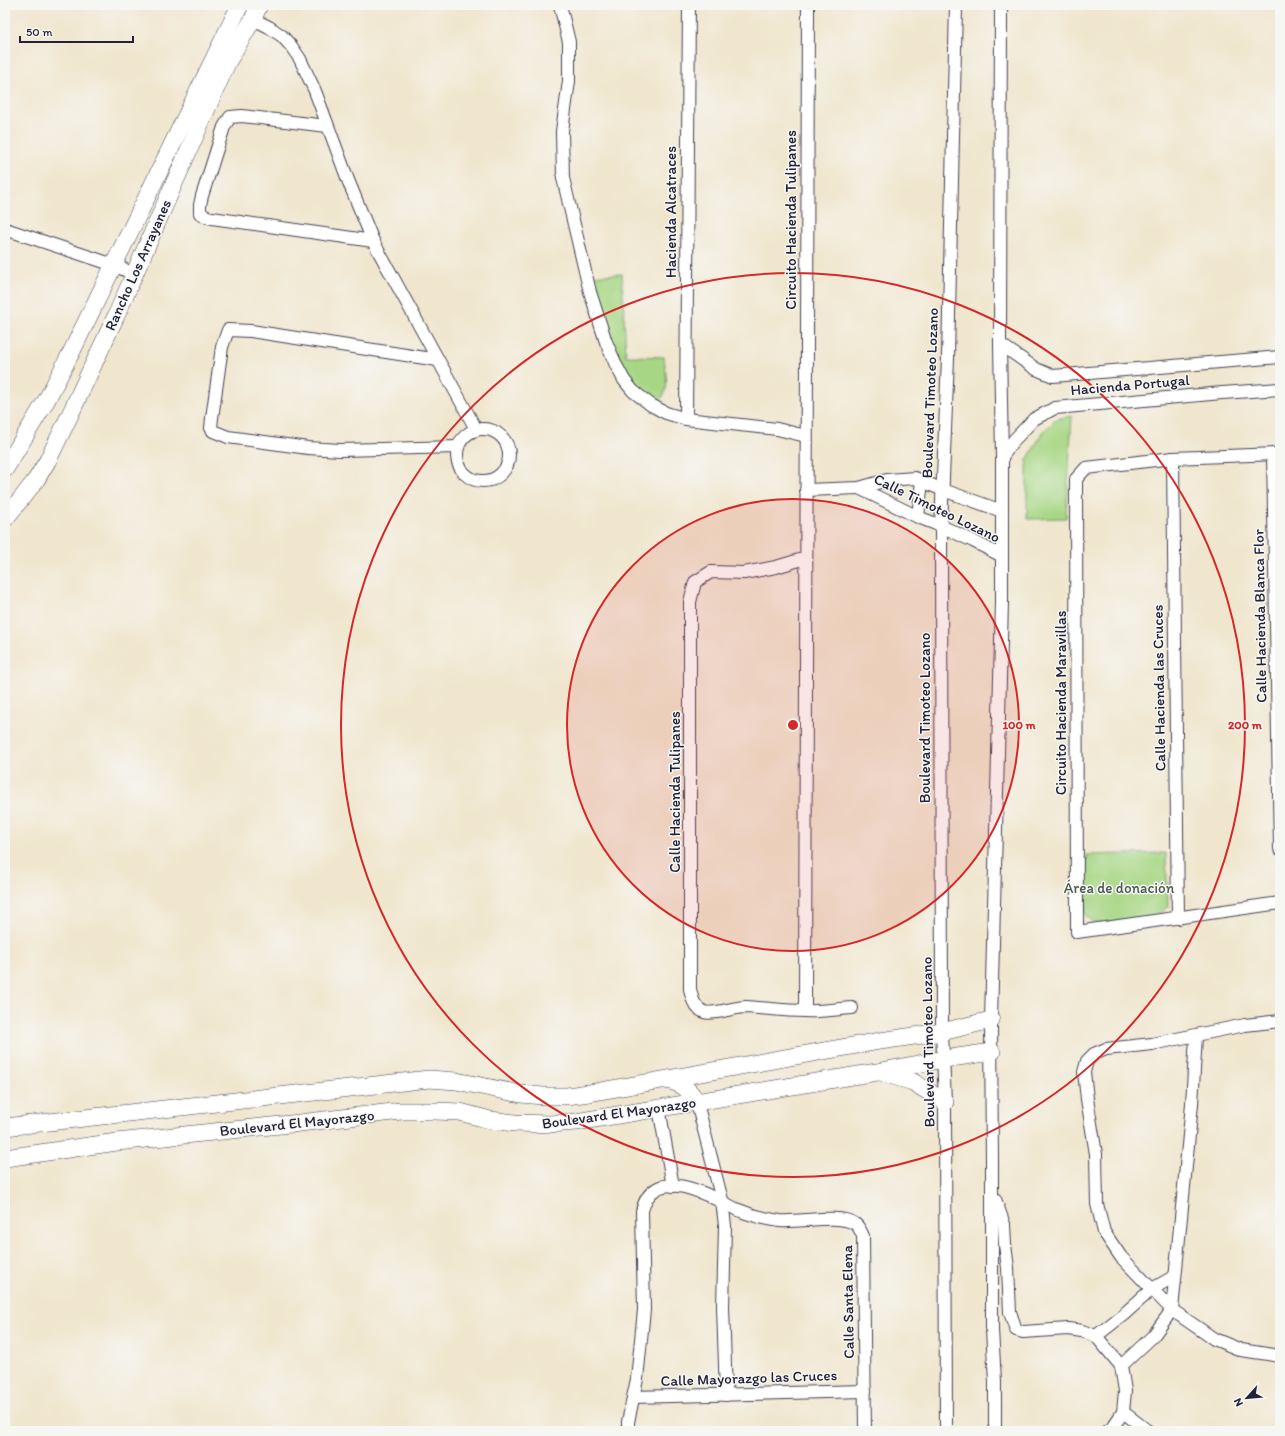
<svg xmlns="http://www.w3.org/2000/svg" width="1285" height="1436" viewBox="0 0 1285 1436" font-family="Itim,sans-serif">
<rect width="100%" height="100%" fill="#f6f6f2"/>
<filter id="ink" filterUnits="userSpaceOnUse"><feTurbulence type="fractalNoise" baseFrequency=".025" numOctaves="2"/><feDisplacementMap in="SourceGraphic" scale="8" xChannelSelector="R" yChannelSelector="G"/><feConvolveMatrix kernelMatrix="1 2 1 2 8 2 1 2 1" color-interpolation-filters="sRGB"/></filter>
<filter id="wash" filterUnits="userSpaceOnUse"><feTurbulence type="fractalNoise" baseFrequency=".012" numOctaves="4" result="noise"/><feDisplacementMap in="SourceGraphic" scale="16" xChannelSelector="R" yChannelSelector="G"/><feGaussianBlur stdDeviation="0.9" result="paint"/><feColorMatrix in="noise" values="0 0 0 0 0 0 0 0 0 0 0 0 0 0 0 0 0 1.4 0 .05"/><feComposite in="paint" operator="in"/></filter>
<g filter="url(#wash)">
<rect width="100%" height="100%" fill="#f0e6ce"/>
<g fill="#a7d785" stroke="#647c60">
<path d="M622,274L626,356L664,357C665,370 671,391 659,401L655,400L645,395L623,371L587,276Z"/>
<polygon points="1072,416 1066,518 1027,519 1027,460 1043,432 1056,419"/>
<polygon points="1166,853 1168,907 1155,918 1096,924 1092,922 1085,914 1087,855"/>
</g>
</g>
<g filter="url(#ink)">
<g fill="none" stroke-linecap="round" stroke-linejoin="round">
<g stroke="#413f51" stroke-width="14">
<g id="street">
<polyline points="560,5 569,42 569,81 562,131 563,178 590,292 606,342 616,365 624,380 633,391 651,405 666,413 686,419 777,429 806,436"/>
<polyline points="253,19 269,27 282,36 291,46 300,59 315,91 348,180 373,241 476,429"/>
<polyline points="327,126 242,116 230,117 224,127 202,196 200,205 200,213 207,217 212,218 373,241"/>
<polyline points="5,229 114,265 134,274"/>
<polyline points="1000,344 1036,369 1053,376 1280,357"/>
<polyline points="438,360 251,331 228,330 222,347 212,418 211,428 213,431 228,437 308,448 340,450 458,447"/>
<polyline points="686,419 689,5"/>
<circle cx="483" cy="455" r="26"/>
<polyline points="1273,454 1280,849"/>
<polyline points="1280,454 1173,458 1086,468 1076,479 1077,932 1280,903"/>
<polyline points="1002,457 1014,440 1034,419 1055,408 1222,393 1280,389"/>
<polyline points="1173,458 1178,918"/>
<polyline points="859,488 918,517 941,526 973,541 1002,556"/>
<polyline points="806,490 859,488 887,480 915,478 943,490 1002,511"/>
<polyline points="918,517 922,481"/>
<path d="M806,558L776,567L744,573L711,572L695,582L690,602V989C692,998 694,1008 704,1012C713,1015 734,1007 746,1007C765,1008 784,1011 804,1011C820,1012 836,1009 852,1008"/>
<polyline points="805,1011 808,5"/>
<polyline points="1280,1021 1245,1025 1152,1044 1106,1049 1094,1054 1087,1061 1084,1072 1087,1099 1096,1154 1097,1204 1104,1232 1121,1257 1172,1310 1214,1339 1241,1350 1280,1356"/>
<polyline points="697,1103 722,1200 725,1226 723,1307 726,1395"/>
<polyline points="659,1108 673,1186"/>
<polyline points="995,1199 1004,1224 1005,1245 1008,1268 1010,1312 1016,1330 1023,1332 1068,1329 1082,1331 1096,1336 1121,1366 1125,1391 1123,1412 1113,1427 1108,1431"/>
<polyline points="1096,1336 1123,1315 1152,1289 1175,1276"/>
<polyline points="1121,1366 1153,1336 1172,1310 1192,1104 1196,1036"/>
<polyline points="633,1397 865,1391"/>
<polyline points="1123,1412 1148,1431"/>
<path d="M628,1431V1422L637,1379L644,1310L642,1211C653,1162 710,1196 736,1209C750,1215 765,1219 780,1221C799,1223 840,1213 855,1224C859,1226 861,1232 863,1236L865,1431"/>
<polyline points="946,1431 945,1102 942,1032 941,526 948,358 956,5"/>
<polyline points="995,1431 995,1381 992,1330 992,1165 991,1020 1002,602 1002,457 1000,344 1001,5"/>
</g>
</g>
<g stroke="#413f51" stroke-width="18">
<g id="secondary">
<polyline points="5,469 46,401 72,351 240,5"/>
<polyline points="5,519 36,480 48,460 67,421 116,316 227,63 253,19 259,5"/>
<polyline points="883,1073 913,1082 945,1102"/>
<path d="M665,1080C680,1082 690,1089 697,1103"/>
<polyline points="5,1127 429,1079 456,1081 521,1094 543,1096 567,1096 589,1093 880,1041 942,1032 991,1020"/>
<polyline points="5,1158 117,1142 300,1123 401,1111 435,1111 460,1112 490,1120 515,1123 550,1124 576,1122 877,1072 944,1059 992,1052"/>
</g>
</g>
<use href="#street" stroke="#fff" stroke-width="12"/>
<use href="#secondary" stroke="#fff" stroke-width="17"/>
</g>
</g>
<circle cx="793" cy="725" r="226" fill="#d62828" fill-opacity=".12"/>
<g fill="none" stroke="#d62828" stroke-width="2">
<circle cx="793" cy="725" r="226"/>
<circle cx="793" cy="725" r="452"/>
</g>
<g text-anchor="middle" dominant-baseline="central" stroke-width="3" stroke-linejoin="round" paint-order="stroke">
<g font-size="15" fill="#22223b" stroke="#f6f6f2">
<text transform="translate(671 212) rotate(-90)">Hacienda Alcatraces</text>
<text transform="translate(791 220) rotate(-90)">Circuito Hacienda Tulipanes</text>
<text transform="translate(138 265) rotate(-66)">Rancho Los Arrayanes</text>
<text transform="translate(1130 385) rotate(-5)">Hacienda Portugal</text>
<text transform="translate(930 393) rotate(-88)">Boulevard Timoteo Lozano</text>
<text transform="translate(937 508) rotate(26)">Calle Timoteo Lozano</text>
<text transform="translate(1260 616) rotate(-91)">Calle Hacienda Blanca Flor</text>
<text transform="translate(1159 688) rotate(-91)">Calle Hacienda las Cruces</text>
<text transform="translate(1061 703) rotate(-90)">Circuito Hacienda Maravillas</text>
<text transform="translate(925 718) rotate(-90)">Boulevard Timoteo Lozano</text>
<text transform="translate(675 792) rotate(-90)">Calle Hacienda Tulipanes</text>
<text transform="translate(928 1042) rotate(-91)">Boulevard Timoteo Lozano</text>
<text transform="translate(619 1113) rotate(-8)">Boulevard El Mayorazgo</text>
<text transform="translate(297 1123) rotate(-6)">Boulevard El Mayorazgo</text>
<text transform="translate(848 1302) rotate(-91)">Calle Santa Elena</text>
<text transform="translate(749 1378) rotate(-2)">Calle Mayorazgo las Cruces</text>
</g>
<g font-size="15" fill="#4a5851" stroke="#f6f6f2">
<text x="1119" y="888">Área de donación</text>
</g>
</g>
<circle cx="793" cy="725" r="6" fill="#d62828" stroke="#f6f6f2" stroke-width="2"/>
<g font-size="12" text-anchor="middle" font-weight="bold" fill="#d62828" stroke="#f6f6f2" stroke-width="3" stroke-linejoin="round" paint-order="stroke">
<text x="1019" y="729">100 m</text>
<text x="1245" y="729">200 m</text>
</g>
<rect width="1285" height="1436" fill="none" stroke="#f6f6f2" stroke-width="20"/>
<g transform="translate(1247 1398) rotate(243)" stroke="#f6f6f2" stroke-width="3" paint-order="stroke">
<path d="M0-3L7 15L0 10L-7 15Z" fill="#22223b"/>
<text y="-6" font-size="11" font-weight="bold" text-anchor="middle" fill="#22223b">N</text>
</g>
<path d="M20 36v6h113v-6" fill="none" stroke="#22223b" stroke-width="2"/>
<text x="26" y="36" font-size="12" fill="#22223b" stroke="#f6f6f2" stroke-width="3" paint-order="stroke">50 m</text>
</svg>
